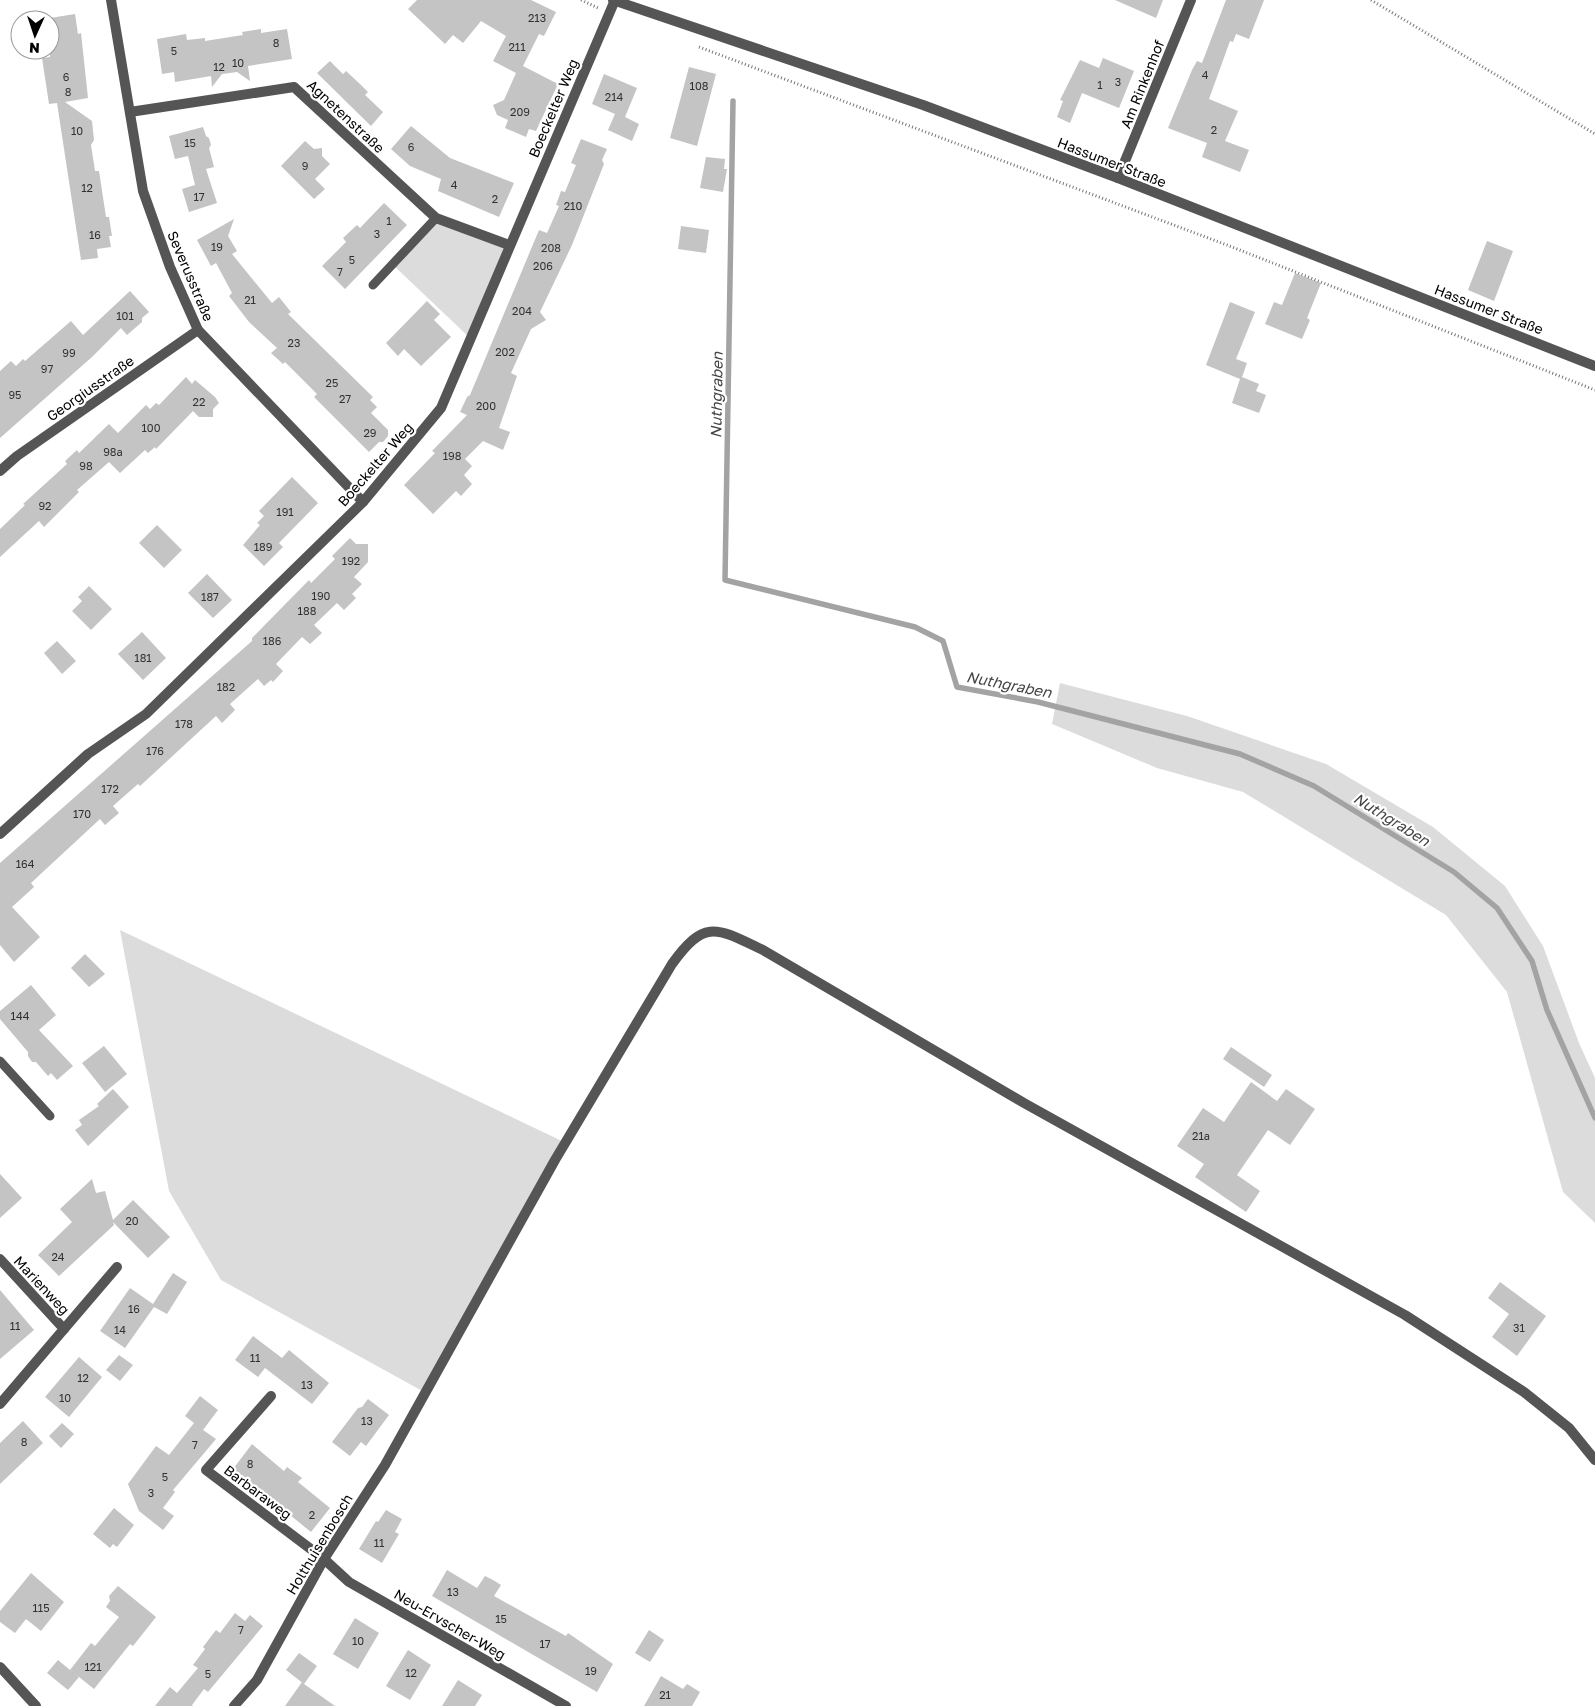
<svg xmlns="http://www.w3.org/2000/svg" width="1595" height="1706" viewBox="0 0 1595 1706" font-family="'Golos Text',sans-serif">
<rect width="100%" height="100%" fill="#fff"/>
<g fill="#dcdcdc">
<polygon points="436,218 509,245 470,338 392,264"/>
<polygon points="1060,683 1187,716 1326,764 1433,827 1505,886 1543,946 1579,1043 1595,1078 1595,1223 1563,1192 1507,992 1446,915 1243,792 1157,768 1052,724"/>
<polygon points="120,930 566,1143 426,1393 221,1280 169,1191"/>
</g>
<g fill="none" stroke-linecap="round" stroke-linejoin="round">
<polyline stroke="#a3a3a3" stroke-width="5.5" points="733,101 725,580 915,627 943,641 957,687 1038,702 1240,754 1314,786 1454,872 1497,908 1532,961 1547,1010 1595,1118"/>
</g>
<g fill="#c4c4c4">
<polygon points="417,0 531,0 556,12 544,36 539,34 523,66 558,84 536,131 529,129 526,137 505,128 508,120 497,115 493,105 504,100 516,73 493,61 506,36 481,21 463,43 453,35 445,44 408,9"/>
<polygon points="1115,0 1163,0 1156,18"/>
<polygon points="1226,0 1264,0 1249,39 1236,34 1233,42 1230,41 1209,99 1238,111 1225,141 1249,150 1240,172 1202,157 1207,143 1168,128 1192,70 1197,61 1202,63"/>
<polygon points="75,14 78,34 81,33 88,98 65,102 92,121 94,140 91,145 95,171 99,171 106,217 109,217 112,236 109,236 111,247 97,249 98,258 81,260 57,103 49,104 42,58 50,57 50,18"/>
<polygon points="261,29 261,33 287,29 292,59 248,66 250,81 237,72 222,74 212,87 211,76 175,82 174,72 162,74 157,39 186,34 187,40 205,38 205,41 243,35 242,32"/>
<polygon points="1103,58 1134,71 1119,108 1082,93 1070,123 1057,117 1063,101 1060,100 1080,60 1099,68"/>
<polygon points="330,61 343,74 346,71 360,84 368,92 365,95 383,112 371,126 317,73"/>
<polygon points="689,67 716,74 697,146 670,138"/>
<polygon points="604,74 637,88 625,117 639,124 632,141 608,130 615,114 592,104"/>
<polygon points="411,126 450,158 514,183 499,217 438,191 441,179 410,166 391,149"/>
<polygon points="203,127 206,136 209,138 211,145 209,148 214,167 206,169 217,203 189,212 182,189 195,185 188,156 175,159 169,136"/>
<polygon points="581,139 607,149 602,160 604,164 572,245 540,312 546,320 531,329 511,373 517,376 499,428 510,432 503,450 483,441 465,459 472,466 464,475 472,484 461,496 456,491 433,514 404,485 435,453 432,451 467,415 460,412 467,397 470,395 539,230 547,233 559,206 556,205 561,191 565,192 576,165 571,163"/>
<polygon points="305,141 314,149 322,148 322,156 330,164 315,179 325,189 314,199 281,166"/>
<polygon points="706,157 725,159 724,169 727,169 723,192 700,188"/>
<polygon points="384,203 407,225 345,289 322,266 346,242 343,238 357,225 360,228"/>
<polygon points="234,219 228,236 237,251 232,254 272,303 279,297 291,312 288,314 373,397 370,400 377,407 371,413 388,430 388,436 383,442 379,442 369,452 314,397 317,394 285,362 283,364 271,353 277,348 249,322 229,296 232,293 216,263 211,266 197,240"/>
<polygon points="681,226 709,230 706,253 678,249"/>
<polygon points="1487,241 1513,251 1494,301 1468,290"/>
<polygon points="1295,273 1321,283 1307,318 1310,320 1302,339 1265,324 1274,302 1282,305"/>
<polygon points="130,291 149,312 142,318 142,322 127,335 121,328 92,357 0,438 0,371 11,361 16,366 23,359 25,361 71,321 83,335"/>
<polygon points="427,301 440,314 434,320 451,337 421,366 404,349 398,356 386,343"/>
<polygon points="1230,302 1255,312 1236,359 1247,363 1242,377 1259,384 1256,391 1266,395 1259,413 1232,403 1240,379 1206,365"/>
<polygon points="186,377 192,384 195,380 215,397 219,403 213,409 213,417 199,417 193,411 156,449 155,447 148,453 145,450 120,473 109,462 77,490 79,492 44,527 39,521 0,557 0,529 25,505 23,504 67,464 65,461 77,450 79,453 109,424 118,433 146,405 150,409 156,403 159,405"/>
<polygon points="292,477 318,503 279,543 283,547 264,566 243,545 260,525 257,523 264,516 259,511"/>
<polygon points="157,525 182,550 164,568 139,543"/>
<polygon points="350,538 356,544 368,544 368,562 354,577 362,584 352,594 356,598 344,610 337,603 314,625 322,633 310,644 302,637 276,664 283,671 273,682 271,680 264,686 258,679 230,704 235,710 222,723 216,716 140,786 138,784 113,806 119,813 105,825 100,819 31,883 34,887 12,907 40,937 14,962 0,945 0,863 252,641 252,638 309,580 311,583 335,559 332,556"/>
<polygon points="207,574 232,600 213,618 188,593"/>
<polygon points="89,586 112,609 91,630 72,611 82,601 78,597"/>
<polygon points="142,632 166,658 143,680 118,654"/>
<polygon points="57,641 76,661 62,674 44,653"/>
<polygon points="85,954 105,974 89,987 71,968"/>
<polygon points="31,985 56,1015 39,1030 73,1066 57,1080 51,1073 48,1076 36,1062 32,1062 28,1056 28,1052 0,1019 0,1011"/>
<polygon points="104,1046 127,1074 105,1092 82,1063"/>
<polygon points="1231,1047 1272,1075 1264,1087 1223,1059"/>
<polygon points="1251,1082 1277,1101 1286,1089 1315,1109 1290,1145 1268,1130 1237,1175 1260,1191 1246,1212 1195,1177 1204,1164 1177,1146 1203,1108 1224,1122"/>
<polygon points="113,1089 129,1107 88,1146 75,1130 82,1125 79,1120 99,1106 97,1104"/>
<polygon points="0,1174 22,1198 0,1218"/>
<polygon points="92,1179 96,1193 105,1191 113,1220 133,1200 170,1237 148,1258 113,1222 114,1225 59,1276 38,1255 72,1222 60,1209"/>
<polygon points="173,1273 187,1282 167,1314 154,1307 125,1348 100,1331 130,1288 153,1304"/>
<polygon points="1500,1282 1546,1316 1517,1356 1492,1337 1509,1314 1488,1298"/>
<polygon points="0,1290 34,1330 0,1359"/>
<polygon points="253,1336 282,1358 289,1350 329,1383 312,1404 265,1368 258,1377 235,1360"/>
<polygon points="119,1355 133,1365 120,1381 106,1370"/>
<polygon points="79,1357 102,1377 69,1417 45,1397"/>
<polygon points="200,1396 218,1410 203,1430 216,1439 173,1490 175,1492 163,1508 174,1516 163,1530 139,1511 128,1484 156,1446 169,1455 194,1423 185,1416"/>
<polygon points="368,1399 389,1415 366,1446 361,1442 350,1456 332,1442 358,1408 362,1407"/>
<polygon points="23,1421 43,1443 0,1484 0,1443"/>
<polygon points="62,1423 74,1434 61,1448 49,1436"/>
<polygon points="252,1444 284,1471 287,1467 302,1478 298,1482 330,1508 311,1532 233,1469"/>
<polygon points="114,1508 134,1525 117,1547 113,1544 110,1548 93,1534"/>
<polygon points="386,1510 402,1519 395,1532 399,1534 382,1563 359,1549 376,1521 378,1522"/>
<polygon points="447,1570 477,1588 485,1576 493,1580 501,1585 494,1596 566,1636 568,1633 613,1664 597,1692 432,1596"/>
<polygon points="31,1573 64,1602 41,1631 26,1619 15,1633 0,1622 0,1611"/>
<polygon points="118,1586 156,1617 133,1646 130,1644 94,1689 73,1672 79,1677 68,1690 47,1673 58,1660 70,1670 91,1643 95,1646 119,1617 106,1607 110,1601 109,1596"/>
<polygon points="235,1613 245,1621 250,1615 263,1626 208,1692 204,1689 192,1705 193,1706 155,1706 170,1687 177,1693 198,1668 193,1665 205,1649 203,1647 216,1630 220,1633"/>
<polygon points="355,1618 379,1633 358,1669 333,1654"/>
<polygon points="649,1630 664,1640 650,1662 635,1653"/>
<polygon points="408,1650 431,1665 410,1700 386,1686"/>
<polygon points="299,1653 317,1666 304,1684 286,1670"/>
<polygon points="661,1676 683,1689 687,1684 700,1692 692,1706 644,1706"/>
<polygon points="458,1680 482,1695 475,1706 442,1706"/>
<polygon points="302,1682 304,1684 335,1706 285,1706"/>
</g>
<g fill="none" stroke-linecap="round" stroke-linejoin="round">
<g stroke="#777" stroke-width="3" stroke-dasharray="1 2.5" stroke-linecap="butt">
<polyline points="581,0 598,8"/>
<polyline points="1371,0 1595,134"/>
<polyline points="699,47 1227,245 1595,390"/>
</g>
<g stroke="#555" stroke-width="9">
<polyline points="373,285 436,218"/>
<polyline points="0,1061 50,1116"/>
</g>
<g stroke="#555" stroke-width="10">
<polyline points="111,0 143,191 170,267 198,330 363,502"/>
<polyline points="130,112 294,87 436,218 509,245"/>
<polyline points="1118,178 1191,0"/>
<polyline points="0,471 17,456 198,330"/>
<polyline points="0,834 88,754 146,714 363,502 441,408 615,0"/>
<polyline points="0,1259 64,1329 0,1404"/>
<polyline points="64,1329 117,1267"/>
<polyline points="271,1396 206,1470 324,1559 349,1582 566,1706"/>
<polyline points="0,1667 36,1706"/>
<path d="M234,1706L257,1680L324,1559L385,1465L555,1160L672,964C705,918 717,928 763,950L1024,1103L1405,1315L1524,1392L1569,1428L1595,1460"/>
</g>
<polyline stroke="#555" stroke-width="10" points="613,0 923,105 1118,178 1595,366"/>
</g>
<g text-anchor="middle" dominant-baseline="central" stroke-width="4.5" stroke-linejoin="round" paint-order="stroke">
<g font-size="11" fill="#313131">
<text x="537" y="17">213</text>
<text x="276" y="42">8</text>
<text x="517" y="46">211</text>
<text x="174" y="50">5</text>
<text x="238" y="62">10</text>
<text x="219" y="66">12</text>
<text x="1205" y="74">4</text>
<text x="66" y="76">6</text>
<text x="1118" y="81">3</text>
<text x="1100" y="84">1</text>
<text x="699" y="85">108</text>
<text x="68" y="91">8</text>
<text x="614" y="96">214</text>
<text x="520" y="111">209</text>
<text x="1214" y="129">2</text>
<text x="77" y="130">10</text>
<text x="190" y="142">15</text>
<text x="411" y="146">6</text>
<text x="305" y="165">9</text>
<text x="454" y="184">4</text>
<text x="87" y="187">12</text>
<text x="199" y="196">17</text>
<text x="495" y="198">2</text>
<text x="573" y="205">210</text>
<text x="389" y="220">1</text>
<text x="377" y="233">3</text>
<text x="95" y="234">16</text>
<text x="217" y="246">19</text>
<text x="551" y="247">208</text>
<text x="352" y="259">5</text>
<text x="543" y="265">206</text>
<text x="340" y="271">7</text>
<text x="250" y="299">21</text>
<text x="522" y="310">204</text>
<text x="125" y="315">101</text>
<text x="294" y="342">23</text>
<text x="505" y="351">202</text>
<text x="69" y="352">99</text>
<text x="47" y="368">97</text>
<text x="332" y="382">25</text>
<text x="15" y="394">95</text>
<text x="345" y="398">27</text>
<text x="199" y="401">22</text>
<text x="486" y="405">200</text>
<text x="151" y="427">100</text>
<text x="370" y="432">29</text>
<text x="113" y="451">98a</text>
<text x="452" y="455">198</text>
<text x="86" y="465">98</text>
<text x="45" y="505">92</text>
<text x="285" y="511">191</text>
<text x="263" y="546">189</text>
<text x="351" y="560">192</text>
<text x="321" y="595">190</text>
<text x="210" y="596">187</text>
<text x="307" y="610">188</text>
<text x="272" y="640">186</text>
<text x="143" y="657">181</text>
<text x="226" y="686">182</text>
<text x="184" y="723">178</text>
<text x="155" y="750">176</text>
<text x="110" y="788">172</text>
<text x="82" y="813">170</text>
<text x="25" y="863">164</text>
<text x="20" y="1015">144</text>
<text x="1201" y="1135">21a</text>
<text x="132" y="1220">20</text>
<text x="58" y="1256">24</text>
<text x="134" y="1308">16</text>
<text x="15" y="1325">11</text>
<text x="1519" y="1327">31</text>
<text x="120" y="1329">14</text>
<text x="255" y="1357">11</text>
<text x="83" y="1377">12</text>
<text x="307" y="1384">13</text>
<text x="65" y="1397">10</text>
<text x="367" y="1420">13</text>
<text x="24" y="1441">8</text>
<text x="195" y="1444">7</text>
<text x="250" y="1463">8</text>
<text x="165" y="1476">5</text>
<text x="151" y="1492">3</text>
<text x="312" y="1514">2</text>
<text x="379" y="1542">11</text>
<text x="453" y="1591">13</text>
<text x="41" y="1607">115</text>
<text x="501" y="1618">15</text>
<text x="241" y="1629">7</text>
<text x="358" y="1640">10</text>
<text x="545" y="1643">17</text>
<text x="93" y="1666">121</text>
<text x="591" y="1670">19</text>
<text x="411" y="1672">12</text>
<text x="208" y="1673">5</text>
<text x="665" y="1694">21</text>
</g>
<g font-size="14" fill="#000" stroke="#fff">
<text transform="translate(1142 84) rotate(-68)">Am Rinkenhof</text>
<text transform="translate(553 108) rotate(-67)">Boeckelter Weg</text>
<text transform="translate(346 116) rotate(43)">Agnetenstraße</text>
<text transform="translate(1112 162) rotate(21)">Hassumer Straße</text>
<text transform="translate(191 276) rotate(67)">Severusstraße</text>
<text transform="translate(1489 309) rotate(21)">Hassumer Straße</text>
<text transform="translate(90 388) rotate(-35)">Georgiusstraße</text>
<text transform="translate(375 464) rotate(-49)">Boeckelter Weg</text>
<text transform="translate(42 1285) rotate(47)">Marienweg</text>
<text transform="translate(258 1492) rotate(37)">Barbaraweg</text>
<text transform="translate(319 1544) rotate(-59)">Holthuisenbosch</text>
<text transform="translate(450 1624) rotate(30)">Neu-Ervscher-Weg</text>
</g>
<g font-size="15" font-style="italic" fill="#444" stroke="#fff">
<text transform="translate(716 395) rotate(-89)">Nuthgraben</text>
<text transform="translate(1009 684) rotate(11)">Nuthgraben</text>
<text transform="translate(1392 819) rotate(32)">Nuthgraben</text>
</g>
</g>
<g transform="translate(35 35) rotate(183)"><circle r="24" fill="#ffffff" stroke="#999999"/>
<path d="M0-4L9 19L0 12L-9 19Z" fill="#000000"/>
<text y="-8" font-size="14" font-weight="bold" text-anchor="middle" fill="#000000">N</text>
</g>
</svg>
